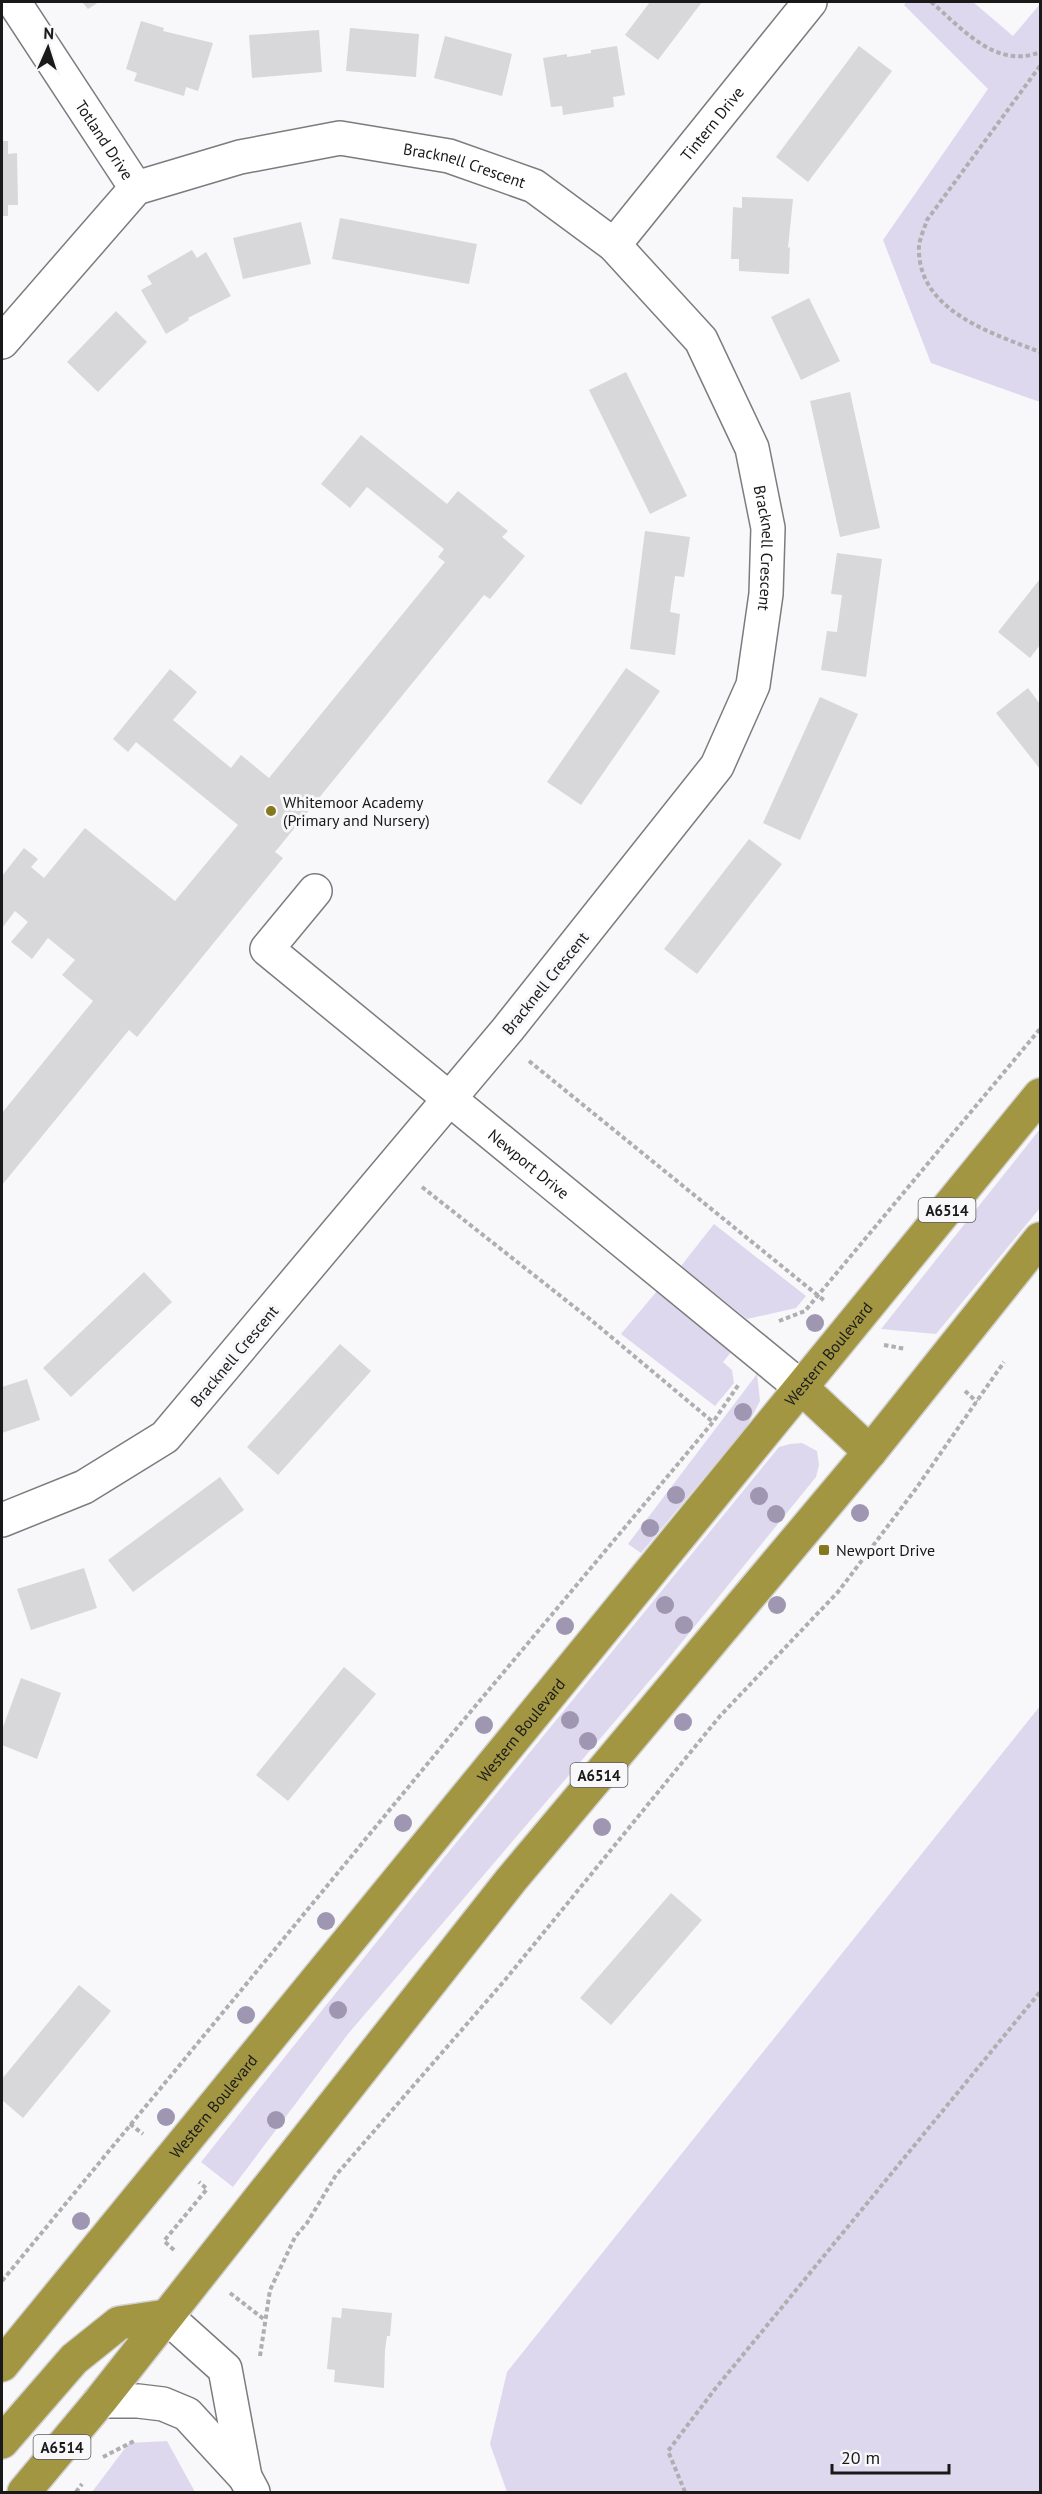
<svg xmlns="http://www.w3.org/2000/svg" width="1042" height="2494" viewBox="0 0 1042 2494" font-family="'PT Sans',sans-serif">
<rect width="100%" height="100%" fill="#f8f7fa"/>
<g fill="#ded8ee">
<polygon points="906,2 973,2 1013,36 1040,4 1040,402 931,363 883,240 988,89 904,5"/>
<polygon points="1040,1129 1040,1208 936,1334 881,1329"/>
<polygon points="714,1224 806,1296 796,1308 747,1319 681,1266"/>
<polygon points="657,1291 732,1351 723,1362 732,1370 734,1383 715,1406 621,1334"/>
<polygon points="757,1374 760,1401 747,1426 641,1553 628,1544"/>
<polygon points="802,1443 817,1451 819,1465 816,1477 669,1658 348,2034 233,2187 201,2162 434,1870 779,1447 790,1444"/>
<polygon points="1040,1706 1040,2492 507,2492 490,2444 507,2372"/>
<polygon points="167,2441 195,2492 92,2492 129,2443"/>
</g>
<g fill="#d8d7da">
<polygon points="82,2 99,2 88,9"/>
<polygon points="650,2 702,2 658,60 625,35"/>
<polygon points="141,21 164,28 163,31 213,43 198,91 186,87 184,96 134,81 137,73 126,69"/>
<polygon points="350,28 419,34 416,77 346,71"/>
<polygon points="319,30 322,72 252,78 249,35"/>
<polygon points="445,36 512,54 502,96 434,78"/>
<polygon points="617,46 625,95 613,97 614,107 563,115 562,106 551,107 543,58 567,54 567,57 580,55 591,53 591,50"/>
<polygon points="859,46 892,71 808,182 776,157"/>
<polygon points="2,141 8,141 8,154 17,153 18,205 8,205 8,216 2,216"/>
<polygon points="742,197 793,199 788,248 790,247 789,274 739,271 739,259 731,259 733,207 742,208"/>
<polygon points="340,218 477,244 469,284 332,259"/>
<polygon points="301,222 311,264 243,279 233,238"/>
<polygon points="192,250 197,258 206,252 231,296 188,318 189,320 166,334 141,290 152,284 147,276"/>
<polygon points="809,298 840,361 801,380 771,317"/>
<polygon points="116,311 147,342 98,392 67,362"/>
<polygon points="626,372 687,496 650,514 589,390"/>
<polygon points="850,392 880,528 840,537 810,401"/>
<polygon points="361,435 447,504 458,491 508,531 502,537 525,556 490,599 484,595 275,852 283,858 137,1037 129,1030 2,1185 2,1113 93,1001 62,975 75,960 48,938 32,959 11,942 28,922 15,911 2,928 2,876 24,848 38,859 31,867 44,878 85,828 175,901 238,825 136,742 128,752 113,739 170,669 197,692 173,720 231,768 241,755 269,778 445,562 438,557 444,549 367,487 350,508 321,484"/>
<polygon points="645,531 690,537 684,577 675,576 670,612 680,614 675,655 630,649"/>
<polygon points="837,553 882,559 866,677 821,670 827,631 837,632 842,595 831,594"/>
<polygon points="1040,579 1040,645 1030,658 998,632"/>
<polygon points="626,668 660,691 581,805 547,782"/>
<polygon points="1028,688 1040,704 1040,769 996,713"/>
<polygon points="820,697 858,714 800,840 763,823"/>
<polygon points="749,839 782,864 697,974 664,949"/>
<polygon points="144,1272 172,1302 71,1397 43,1368"/>
<polygon points="340,1344 371,1371 278,1475 247,1447"/>
<polygon points="27,1379 40,1420 2,1433 2,1387"/>
<polygon points="220,1477 244,1510 133,1592 108,1560"/>
<polygon points="84,1568 97,1608 31,1630 17,1589"/>
<polygon points="344,1667 376,1694 288,1801 256,1775"/>
<polygon points="21,1678 61,1693 37,1759 2,1745 2,1730"/>
<polygon points="671,1893 702,1920 611,2025 580,1998"/>
<polygon points="79,1985 111,2011 23,2118 2,2100 2,2079"/>
<polygon points="342,2308 392,2313 390,2336 387,2336 385,2350 384,2388 334,2382 335,2370 327,2369 332,2317 341,2318"/>
</g>
<g fill="none" stroke-linecap="round" stroke-linejoin="round">
<g stroke="#7c7c7f" stroke-width="36">
<g id="minor">
<path id="s1" d="M14,2L136,188"/>
<path id="s2" d="M614,245L810,2"/>
<path id="s3" d="M2,342L136,188L240,157L340,138L449,156L534,186L614,245L701,340L752,448L768,528L766,594L753,685L717,766L508,1029L165,1437L84,1487L2,1520"/>
<path id="s4" d="M315,891L267,949L803,1389"/>
<polyline points="166,2316 225,2369 245,2477"/>
<polyline points="100,2401 138,2401 163,2404 187,2414 245,2477 253,2492"/>
</g>
</g>
<g stroke="#d1d1d1" stroke-width="36">
<g id="highway">
<polyline points="803,1389 870,1452"/>
<path id="s5" d="M2,2365L1040,1095"/>
<polyline points="2,2442 74,2359 119,2323 166,2316"/>
<polyline points="24,2492 100,2401 511,1880 870,1452 1040,1239"/>
</g>
</g>
<g stroke="#afaeb0" stroke-width="4" stroke-dasharray="4.5 3" stroke-linecap="butt">
<path d="M931,2C962,28 996,70 1040,52"/>
<path d="M1040,66L927,220C924,230 918,241 919,251C920,312 994,334 1040,352"/>
<polyline points="529,1061 826,1302"/>
<polyline points="422,1187 591,1320 713,1422"/>
<polyline points="779,1321 805,1311 1040,1029"/>
<polyline points="884,1345 906,1349"/>
<polyline points="965,1391 977,1402"/>
<polyline points="130,2124 143,2134"/>
<polyline points="174,2250 164,2241 207,2189 199,2182"/>
<polyline points="2,2281 452,1734 713,1422 739,1384"/>
<polyline points="230,2293 265,2320"/>
<polyline points="260,2356 270,2290 295,2237 307,2223 336,2175 505,1980 720,1716 838,1592 915,1490 1004,1362"/>
<polyline points="103,2457 136,2440"/>
<polyline points="76,2492 82,2484"/>
<polyline points="685,2492 668,2451 715,2389 1040,1992"/>
</g>
<use href="#minor" stroke="#fff" stroke-width="33"/>
<use href="#highway" stroke="#a39642" stroke-width="33"/>
</g>
<g fill="#9f97b1">
<circle cx="815" cy="1323" r="9"/>
<circle cx="743" cy="1412" r="9"/>
<circle cx="676" cy="1495" r="9"/>
<circle cx="759" cy="1496" r="9"/>
<circle cx="860" cy="1513" r="9"/>
<circle cx="776" cy="1514" r="9"/>
<circle cx="650" cy="1528" r="9"/>
<circle cx="665" cy="1605" r="9"/>
<circle cx="777" cy="1605" r="9"/>
<circle cx="684" cy="1625" r="9"/>
<circle cx="565" cy="1626" r="9"/>
<circle cx="570" cy="1720" r="9"/>
<circle cx="683" cy="1722" r="9"/>
<circle cx="484" cy="1725" r="9"/>
<circle cx="588" cy="1741" r="9"/>
<circle cx="403" cy="1823" r="9"/>
<circle cx="602" cy="1827" r="9"/>
<circle cx="326" cy="1921" r="9"/>
<circle cx="338" cy="2010" r="9"/>
<circle cx="246" cy="2015" r="9"/>
<circle cx="166" cy="2117" r="9"/>
<circle cx="276" cy="2120" r="9"/>
<circle cx="81" cy="2221" r="9"/>
</g>
<g fill="#86781d" stroke="#f8f7fa" stroke-width="2">
<circle cx="271" cy="811" r="6"/>
<rect x="818" y="1544" width="12" height="12" rx="3"/>
</g>
<g text-anchor="middle" dominant-baseline="central" stroke-width="6" stroke-linejoin="round" paint-order="stroke">
<g fill="#f8f7fa" stroke="#5d5c5d" stroke-width="1.5">
<rect x="918.5" y="1198" width="57" height="24" rx="4.5"/>
<rect x="570.5" y="1763" width="57" height="24" rx="4.5"/>
<rect x="33.5" y="2435" width="57" height="24" rx="4.5"/>
</g>
<g font-size="15" font-weight="bold" fill="#1a191a">
<text x="947" y="1210">A6514</text>
<text x="599" y="1775">A6514</text>
<text x="62" y="2447">A6514</text>
</g>
<g font-size="16" fill="#1a191a" stroke="#f8f7fa">
<text stroke="none"><textPath href="#s2" startOffset="156">Tintern Drive</textPath></text>
<text stroke="none"><textPath href="#s1" startOffset="165">Totland Drive</textPath></text>
<text stroke="none"><textPath href="#s3" startOffset="542">Bracknell Crescent</textPath></text>
<text stroke="none"><textPath href="#s3" startOffset="1064">Bracknell Crescent</textPath></text>
<text transform="translate(545 983) rotate(-51)">Bracknell Crescent</text>
<text stroke="none"><textPath href="#s4" startOffset="414">Newport Drive</textPath></text>
<text stroke="none"><textPath href="#s5" startOffset="1306">Western Boulevard</textPath></text>
<text transform="translate(234 1356) rotate(-50)">Bracknell Crescent</text>
<text stroke="none"><textPath href="#s5" startOffset="820">Western Boulevard</textPath></text>
<text stroke="none"><textPath href="#s5" startOffset="334">Western Boulevard</textPath></text>
</g>
<g font-size="16" fill="#1a191a" stroke="#f8f7fa" text-anchor="start">
<text x="283" y="802">Whitemoor Academy<tspan x="283" dy="18">(Primary and Nursery)</tspan></text>
<text x="836" y="1550">Newport Drive</text>
</g>
</g>
<rect width="1042" height="2494" fill="none" stroke="#1a191a" stroke-width="6"/>
<g transform="translate(48 48) rotate(3)" stroke="#f8f7fa" stroke-width="4.5" paint-order="stroke">
<path d="M0-4.5L10 22L0 15L-10 22Z" fill="#1a191a"/>
<text y="-9" font-size="16" font-weight="bold" text-anchor="middle" fill="#1a191a">N</text>
</g>
<path d="M832 2464v9h117v-9" fill="none" stroke="#1a191a" stroke-width="3"/>
<text x="841" y="2464" font-size="18" fill="#1a191a" stroke="#f8f7fa" stroke-width="4.5" paint-order="stroke">20 m</text>
</svg>
